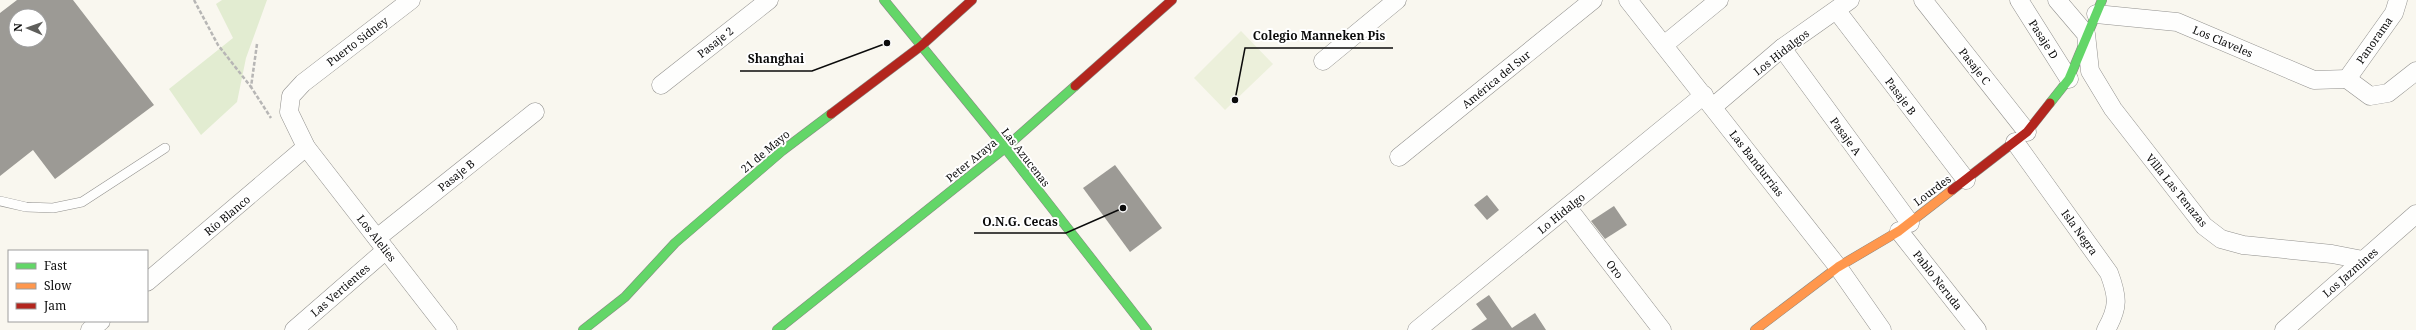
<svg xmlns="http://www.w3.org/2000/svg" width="2416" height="330" viewBox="0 0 2416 330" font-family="'Noto Serif',serif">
<rect width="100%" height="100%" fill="#f9f7ef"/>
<polygon fill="#e2ecd1" points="222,0 267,0 246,58 237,102 201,135 169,89 233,38 216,4"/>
<polygon fill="#ecf0db" points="1241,31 1273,64 1225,110 1194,78"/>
<g fill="#9c9a95" fill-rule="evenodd">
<path d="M17,0H73L154,105L55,179L33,150L0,176V13ZM16,16H40V40H16Z"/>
<polygon points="1115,165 1162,228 1130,252 1083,188"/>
<polygon points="1487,195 1499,210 1487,220 1474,205"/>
<polygon points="1614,206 1627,225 1605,239 1591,221"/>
<polygon points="1489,295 1512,328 1535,313 1546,330 1471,330 1487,319 1476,304"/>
</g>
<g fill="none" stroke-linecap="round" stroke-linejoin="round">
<g stroke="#92918e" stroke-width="10">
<polyline id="lane" points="0,201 26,207 53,208 82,202 165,148"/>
</g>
<g stroke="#92918e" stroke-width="19">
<g id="street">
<polyline points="411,0 303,83 291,96 289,112 306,147 448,330"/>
<polyline points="1628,0 1838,267 1882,330"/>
<polyline points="1923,0 2027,132"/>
<polyline points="2019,0 2069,79"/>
<polyline points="2057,0 2086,34 2090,71 2113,109 2204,226 2221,239 2243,245 2332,254 2363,260"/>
<polyline points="1837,11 1966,180"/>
<polyline points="2096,14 2177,22 2314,80 2347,79"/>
<polyline points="1664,45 1719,0"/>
<polyline points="1782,48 1910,223"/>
<polyline points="1323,61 1397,0"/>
<polyline points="2347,79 2394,13 2398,0"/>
<polyline points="2347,79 2370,96 2388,93 2416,71"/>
<polyline points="661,85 769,0"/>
<polyline points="1714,106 1782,48 1850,0"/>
<path d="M2015,142L2109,273C2118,297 2119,307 2106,330"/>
<polyline points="1399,157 1593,0"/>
<polyline points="1568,208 1662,330"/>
<polyline points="1899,231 1977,330"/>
<polyline points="377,238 535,112"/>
<polyline points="147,282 306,147"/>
<polyline points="90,330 101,321"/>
<polyline points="294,330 386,250"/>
<polyline points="1417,330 1704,95"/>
<polyline points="2284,330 2416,214"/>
</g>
</g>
<g stroke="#898884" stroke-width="10">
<g id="fast">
<polyline points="884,0 1005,148 1147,330"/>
<polyline points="2050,103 2069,79 2102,0"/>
<polyline points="583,330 625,297 675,243 782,151 831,114"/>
<polyline points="777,330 1005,148 1075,86"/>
</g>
</g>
<g stroke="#898884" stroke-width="10">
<polyline id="slow" points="1755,330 1838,267 1899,231 1952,190"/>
</g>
<g stroke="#898884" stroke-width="10">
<g id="jam">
<polyline points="1075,86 1172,0"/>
<polyline points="831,114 921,46 972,0"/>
<polyline points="1952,190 2027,132 2050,103"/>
</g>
</g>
<g stroke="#b7b6b5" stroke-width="2.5" stroke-dasharray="4 2" stroke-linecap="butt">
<polyline points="194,0 218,45 251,87"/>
<polyline points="257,44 251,87 271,118"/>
</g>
<use href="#lane" stroke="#fefefd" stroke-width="9"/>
<use href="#street" stroke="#fefefd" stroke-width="18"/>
<use href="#fast" stroke="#63d668" stroke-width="9"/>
<use href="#slow" stroke="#ff974d" stroke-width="9"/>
<use href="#jam" stroke="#b3261e" stroke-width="9"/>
</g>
<g text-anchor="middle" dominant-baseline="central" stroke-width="4" stroke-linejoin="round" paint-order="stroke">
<g font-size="11" fill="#0b0b0b" stroke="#fff">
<text transform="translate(2044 39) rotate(57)">Pasaje D</text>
<text transform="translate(2374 40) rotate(-55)">Panorama</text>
<text transform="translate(357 41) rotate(-37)">Puerto Sidney</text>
<text transform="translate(2223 41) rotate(23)">Los Claveles</text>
<text transform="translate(715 42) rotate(-38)">Pasaje 2</text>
<text transform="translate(1781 52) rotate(-38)">Los Hidalgos</text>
<text transform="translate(1975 66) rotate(52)">Pasaje C</text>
<text transform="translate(1496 79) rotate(-39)">América del Sur</text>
<text transform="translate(1901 96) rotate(53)">Pasaje B</text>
<text transform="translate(1846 136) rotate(54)">Pasaje A</text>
<text transform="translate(765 151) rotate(-40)">21 de Mayo</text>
<text transform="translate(1026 157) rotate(52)">Las Azucenas</text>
<text transform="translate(971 160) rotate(-39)">Peter Araya</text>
<text transform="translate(1757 163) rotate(52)">Las Bandurrias</text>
<text transform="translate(456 175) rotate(-39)">Pasaje B</text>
<text transform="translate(1932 190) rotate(-37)">Lourdes</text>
<text transform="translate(2177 190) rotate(51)">Villa Las Tenazas</text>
<text transform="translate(1561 213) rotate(-39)">Lo Hidalgo</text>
<text transform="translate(227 215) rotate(-40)">Río Blanco</text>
<text transform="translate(2080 232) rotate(54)">Isla Negra</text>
<text transform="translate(377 238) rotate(52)">Los Alelies</text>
<text transform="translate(1615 269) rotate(52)">Oro</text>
<text transform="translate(2350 272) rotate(-41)">Los Jazmines</text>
<text transform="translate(1938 280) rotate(52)">Pablo Neruda</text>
<text transform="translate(340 290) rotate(-41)">Las Vertientes</text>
</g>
</g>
<path fill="none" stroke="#0b0b0b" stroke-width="1.5" d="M1235 100L1245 48H1393M887 43L812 71H740M1123 208L1066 233H974"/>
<g fill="#0b0b0b" stroke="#fff" stroke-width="1.5">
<circle cx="1235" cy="100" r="4"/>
<circle cx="887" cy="43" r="4"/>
<circle cx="1123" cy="208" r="4"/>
</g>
<g font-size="12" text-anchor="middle" font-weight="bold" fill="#0b0b0b" stroke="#fff" stroke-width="4" stroke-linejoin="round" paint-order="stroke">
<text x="1319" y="40">Colegio Manneken Pis</text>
<text x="776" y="63">Shanghai</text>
<text x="1020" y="226">O.N.G. Cecas</text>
</g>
<rect x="8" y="250" width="140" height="72" fill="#ffffff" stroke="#9d9d9d"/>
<rect x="16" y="263" width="20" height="6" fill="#63d668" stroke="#9d9d9d"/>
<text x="44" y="270" font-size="12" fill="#0b0b0b">Fast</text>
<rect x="16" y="283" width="20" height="6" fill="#ff974d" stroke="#9d9d9d"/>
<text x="44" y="290" font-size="12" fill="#0b0b0b">Slow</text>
<rect x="16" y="303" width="20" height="6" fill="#b3261e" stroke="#9d9d9d"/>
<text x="44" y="310" font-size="12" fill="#0b0b0b">Jam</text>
<g transform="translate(28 28) rotate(272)"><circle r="19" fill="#ffffff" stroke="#9d9d9d"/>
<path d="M0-3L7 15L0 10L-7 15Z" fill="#5e5e5b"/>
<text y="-6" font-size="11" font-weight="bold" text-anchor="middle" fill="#0b0b0b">N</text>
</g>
</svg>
